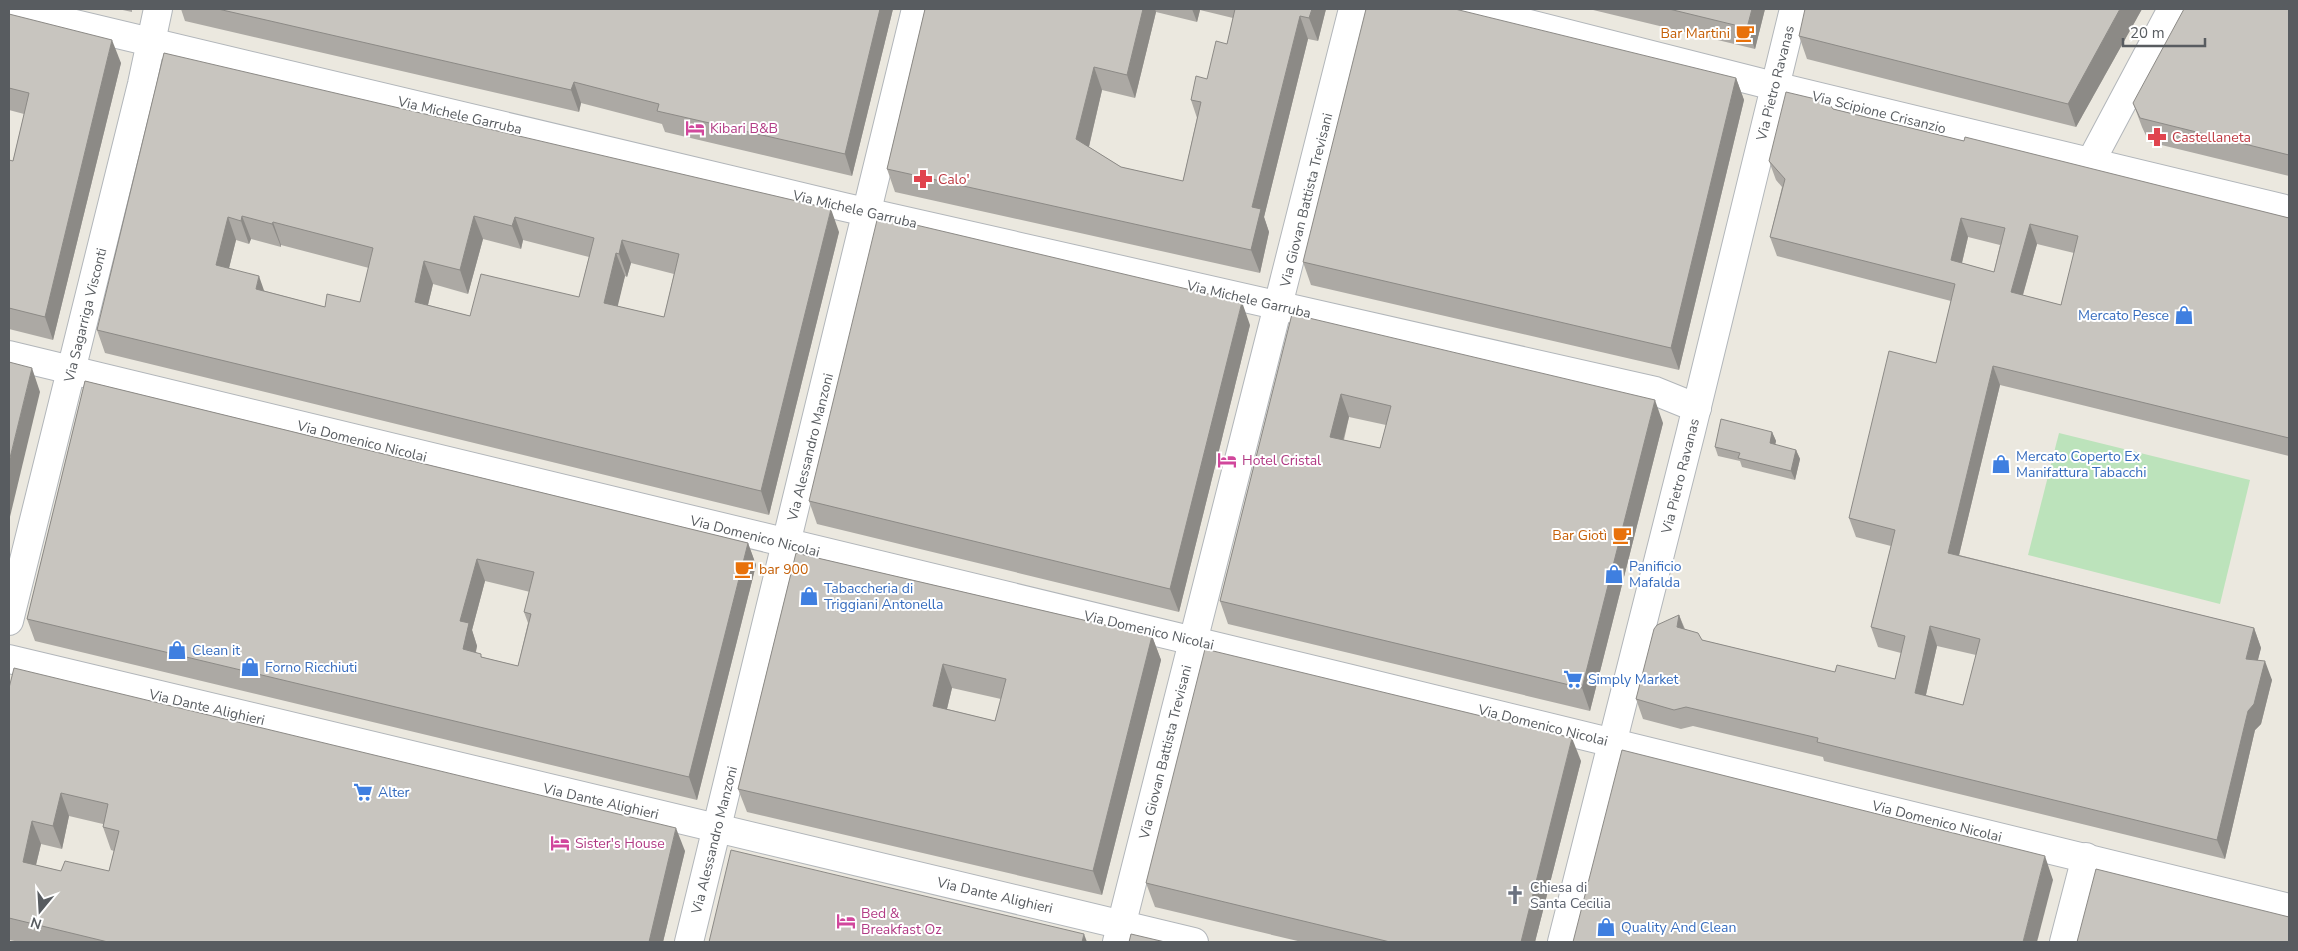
<svg xmlns="http://www.w3.org/2000/svg" width="2298" height="951" viewBox="0 0 2298 951" font-family="'Nunito Sans',sans-serif">
<style>
.green{fill:#bce3bb}
.lines{fill:none;stroke-linecap:round;stroke-linejoin:round}
.minor-casing{stroke:#b2b6ba;stroke-width:30}
.minor{stroke:#fff;stroke-width:28}
.wall{fill:#aca9a4;fill-rule:evenodd}
.shaded-wall{fill:#8c8a86}
.building{fill:#c8c5bf;stroke:#8c8a86;fill-rule:evenodd}
.labels{text-anchor:middle;stroke-width:4;stroke-linejoin:round;paint-order:stroke}
.food-label{font-size:14px;fill:#c56008;stroke:#fff;text-anchor:end}
.street-label{font-size:14px;fill:#585c60;stroke:#fff}
.hotel-label{font-size:14px;fill:#b23c85;stroke:#fff;text-anchor:start}
.health-label{font-size:14px;fill:#be3a42;stroke:#fff;text-anchor:start}
.shop-label{font-size:14px;fill:#366cbe;stroke:#fff;text-anchor:start}
.worship-label{font-size:14px;fill:#5b616d;stroke:#fff;text-anchor:start}
</style>
<rect width="100%" height="100%" fill="#ebe8df"/>
<path class="green" d="M2059,433L2250,480L2220,604L2028,555Z"/>
<g class="lines">
<g class="minor-casing">
<g id="minor">
<path d="M12,9L844,207L1655,391L1697,408"/>
<path d="M1470,9L1774,86L2289,210"/>
<path d="M2090,163L2172,9"/>
<path d="M9,355C769,541 1530,719 2289,908"/>
<path d="M9,621L142,84L158,9"/>
<path d="M9,659L1194,942"/>
<path d="M689,942L916,9"/>
<path d="M1117,942L1353,9"/>
<path d="M1562,942L1691,431L1794,9"/>
<path d="M2064,942L2086,857"/>
</g>
</g>
<use href="#minor" class="minor"/>
</g>
<g class="wall">
<path d="M118,9H132V12Z"/>
<path d="M181,9H893L852,176L665,132L662,124L581,103L579,112L185,21Z"/>
<path d="M925,9H1326L1318,41L1308,39L1264,217L1269,232L1260,273L895,192L887,169ZM1200,10L1233,18L1227,44L1207,79L1191,100L1197,118L1183,181L1121,167L1089,147L1102,90L1135,98L1156,12L1197,22Z"/>
<path d="M1589,9H1765L1755,49Z"/>
<path d="M2142,9L2076,127L1807,59L1799,36Z"/>
<path d="M2289,9V176L2149,142L2142,127L2133,103Z"/>
<path d="M9,14L121,63L53,340L9,329V160L13,161L24,114L9,110Z"/>
<path d="M164,53L839,232L769,515L105,353L97,330ZM251,239L281,247V245L369,268L360,302L325,307L265,291L229,268L236,240L249,244ZM483,239L521,249L523,240L589,257L579,297L470,316L428,305L433,284L468,294ZM631,263L674,274L664,317L617,306L625,276L627,277Z"/>
<path d="M1736,78L1744,100L1679,370L1311,285L1303,262Z"/>
<path d="M1833,109L1964,141L2289,218V456L2000,385L1959,555L2254,628L2261,648L2258,660L2272,680L2261,724L2255,730L2225,859L1824,761L1823,757L1693,726L1681,729L1643,719L1636,699L1679,615L1685,629L1702,640L1835,672L1895,679L1901,653L1878,647L1871,627L1891,546L1856,537L1849,518L1936,363L1951,301L1777,256L1770,237L1782,187L1776,180L1769,161ZM1968,237L2000,245L1994,272L1962,263ZM2037,244L2074,253L2061,305L2023,295ZM1937,646L1976,655L1963,705L1926,695Z"/>
<path d="M1292,314L1663,423L1590,711L1228,624L1220,601ZM1349,417L1386,425L1380,448L1344,440Z"/>
<path d="M1250,325L1179,612L817,524L809,501Z"/>
<path d="M85,381L748,543L756,565L697,800L35,641L27,619ZM485,581L530,592L524,612L528,623L518,666L482,657L476,652L477,646L472,630Z"/>
<path d="M1772,432L1776,441L1775,445L1796,450L1800,459L1795,480L1742,467L1740,461L1718,456L1715,447Z"/>
<path d="M796,553L1152,636L1161,660L1102,895L747,812L738,789ZM952,688L1001,699L995,721L947,709Z"/>
<path d="M9,688L685,851L663,942H20L9,940ZM69,816L103,824V827L111,850L114,851L109,871H61L36,865L41,844L62,849Z"/>
<path d="M1581,761L1535,942H1302L1155,907L1146,883Z"/>
</g>
<g class="shaded-wall">
<path d="M880,9H893L852,176L845,154Z"/>
<path d="M1143,9H1155L1156,12L1135,98L1127,75Z"/>
<path d="M1192,9H1199L1200,10L1197,22Z"/>
<path d="M1312,9H1326L1318,41L1309,18Z"/>
<path d="M1752,9H1765L1755,49L1747,28Z"/>
<path d="M2120,9H2142L2076,127L2068,104Z"/>
<path d="M1300,16L1308,39L1264,217L1269,232L1260,273L1251,250L1252,207Z"/>
<path d="M112,40L121,63L53,340L45,317Z"/>
<path d="M1094,67L1102,90L1085,163L1076,139Z"/>
<path d="M1736,78L1744,100L1679,370L1671,348Z"/>
<path d="M574,82L581,103L579,112L571,90Z"/>
<path d="M831,209L839,232L769,515L761,491Z"/>
<path d="M242,216L251,239L249,244L241,221Z"/>
<path d="M474,216L483,239L468,294L460,270Z"/>
<path d="M228,217L236,240L224,288L216,265Z"/>
<path d="M515,217L523,240L521,249L512,226Z"/>
<path d="M1961,218L1968,237L1958,279L1951,260Z"/>
<path d="M273,222L281,245V247L272,224Z"/>
<path d="M2030,224L2037,244L2018,312L2011,292Z"/>
<path d="M622,240L631,263L627,277L619,254Z"/>
<path d="M616,253L625,276L613,326L604,303Z"/>
<path d="M424,261L433,284L423,325L415,302Z"/>
<path d="M259,276L267,299L256,289Z"/>
<path d="M1242,302L1250,325L1179,612L1170,589Z"/>
<path d="M1993,366L2000,385L1955,572L1948,553Z"/>
<path d="M32,368L40,392L9,521V462Z"/>
<path d="M1341,394L1349,417L1338,460L1330,437Z"/>
<path d="M1655,400L1663,423L1590,711L1582,688Z"/>
<path d="M1772,432L1776,441L1773,453L1770,443Z"/>
<path d="M1796,450L1800,459L1795,480L1791,471Z"/>
<path d="M748,543L756,565L697,800L689,777Z"/>
<path d="M477,559L485,581L472,630L477,646L471,671L463,649L460,621Z"/>
<path d="M1679,615L1686,634L1677,627Z"/>
<path d="M1930,626L1937,646L1922,712L1915,693Z"/>
<path d="M2254,628L2261,648L2253,678L2246,659Z"/>
<path d="M1152,636L1161,660L1102,895L1093,871Z"/>
<path d="M2265,661L2272,680L2261,724L2255,730L2225,859L2217,840L2248,711Z"/>
<path d="M943,664L952,688L942,729L933,706Z"/>
<path d="M1572,738L1581,761L1535,942H1521Z"/>
<path d="M61,793L69,816L62,849L53,826Z"/>
<path d="M32,821L41,844L31,885L23,862Z"/>
<path d="M676,828L685,851L663,942H649Z"/>
<path d="M2045,856L2053,880L2037,942H2023Z"/>
<path d="M1084,934L1087,942H1082Z"/>
</g>
<g class="building">
<path d="M218,9H880L845,154L657,111L659,104L574,82L571,90Z"/>
<path d="M925,9H1143L1127,75L1094,67L1076,139L1121,167L1183,181L1201,102L1191,100L1196,76L1207,79L1216,41L1227,44L1235,9H1312L1309,18L1300,16L1252,207L1261,209L1251,250L887,169Z"/>
<path d="M1366,9H1455L1736,78L1671,348L1303,262Z"/>
<path d="M1669,9H1752L1747,28Z"/>
<path d="M1805,9H2120L2068,104L1799,36Z"/>
<path d="M2184,9H2289V155L2140,118L2133,103Z"/>
<path d="M9,14L112,40L45,317L9,308V160L13,161L29,93L9,88Z"/>
<path d="M164,53L831,209L761,491L97,330ZM242,216L272,224L273,222L373,248L360,302L327,294L325,307L256,289L259,276L216,265L228,217L241,221ZM474,216L512,226L515,217L594,238L579,297L481,274L470,316L415,302L424,261L460,270ZM622,240L679,254L664,317L604,303L616,253L619,254Z"/>
<path d="M1786,92L1828,102L1833,109L1964,141L1965,137L2289,218V438L1993,366L1948,553L2254,628L2246,659L2265,661L2254,704L2248,711L2217,840L1817,742L1818,738L1686,707L1674,710L1636,699L1654,629L1657,625L1679,615L1677,627L1698,633L1702,640L1835,672L1837,665L1895,679L1905,636L1871,627L1895,530L1849,518L1889,351L1936,363L1955,284L1770,237L1785,179L1769,161ZM1961,218L2005,228L1994,272L1951,260ZM2030,224L2078,236L2061,305L2011,292ZM1930,626L1980,639L1963,705L1915,693Z"/>
<path d="M878,216L1242,302L1170,589L809,501Z"/>
<path d="M1292,314L1655,400L1582,688L1220,601ZM1341,394L1391,406L1380,448L1330,437Z"/>
<path d="M9,362L32,368L9,462Z"/>
<path d="M85,381L748,543L689,777L27,619ZM477,559L534,572L524,612L531,614L518,666L481,657V654L463,649L469,623L460,621Z"/>
<path d="M1721,419L1772,432L1770,443L1796,450L1791,471L1738,458L1740,453L1715,447Z"/>
<path d="M796,553L1152,636L1093,871L738,789ZM943,664L1006,679L995,721L933,706Z"/>
<path d="M1205,649L1572,738L1521,942H1390L1146,883Z"/>
<path d="M14,668L676,828L649,942H108L9,918V688ZM61,793L108,804L103,827L119,831L109,871L65,861L61,871L23,862L32,821L53,826Z"/>
<path d="M1622,750L2045,856L2023,942H1573Z"/>
<path d="M731,850L1084,934L1082,942H709Z"/>
<path d="M2096,869L2289,917V942H2077Z"/>
<path d="M1131,934L1165,942H1129Z"/>
</g>
<defs>
<g id="cafe-bare" transform="scale(1.5)"><path d="M-5.5-4.5H6V0H3Q3 3.5 0 3.5H-2.5Q-5.5 3.5-5.5 0ZM3-3.2v2h1.7v-2ZM-6 4.5H4V6H-6Z" fill="#e8710a" stroke="#fff" stroke-width="2.5" paint-order="stroke"/></g>
<g id="hotel-bare" transform="scale(1.5)"><path d="M-6-4.5h1.5V1H6V5H4.5V3h-9V5H-6ZM-4 0a1.8 1.8 0 1 1 3.6 0ZM.5 0V-2.5h3Q6-2.5 6 0Z" fill="#d1479c" stroke="#fff" stroke-width="2.5" paint-order="stroke"/></g>
<g id="pharmacy-bare" transform="scale(1.5)"><path d="M-2-6h4v4h4v4h-4v4h-4v-4h-4v-4h4Z" fill="#e0444e" stroke="#fff" stroke-width="2.5" paint-order="stroke"/></g>
<g id="shop-bare" transform="scale(1.5)"><path d="M-5-2.5h2.3a2.7 3.5 0 0 1 5.4 0H5L5.5 6h-11ZM-1.5-2.5h3a1.5 2.3 0 0 0-3 0Z" fill="#3f7fe0" stroke="#fff" stroke-width="2.5" paint-order="stroke"/></g>
<g id="supermarket-bare" transform="scale(1.5)"><path d="M-6-5.5h2.5l.6 2H6L4.5 2H-2.5L-4.4-4H-6ZM-1.5 3.2a1.3 1.3 0 1 0 .1 0ZM3 3.2a1.3 1.3 0 1 0 .1 0Z" fill="#3f7fe0" stroke="#fff" stroke-width="2.5" paint-order="stroke"/></g>
<g id="church-bare" transform="scale(1.5)"><path d="M-1.2-6h2.4v3.5h3.3v2.4h-3.3V6h-2.4V-.1h-3.3v-2.4h3.3Z" fill="#6b7280" stroke="#fff" stroke-width="2.5" paint-order="stroke"/></g>
</defs>
<g fill-rule="evenodd">
<use href="#cafe-bare" x="1745" y="33"/>
<use href="#hotel-bare" x="695" y="128"/>
<use href="#pharmacy-bare" x="2157" y="137"/>
<use href="#pharmacy-bare" x="923" y="179"/>
<use href="#shop-bare" x="2184" y="315"/>
<use href="#hotel-bare" x="1227" y="460"/>
<use href="#shop-bare" x="2001" y="464"/>
<use href="#cafe-bare" x="1622" y="535"/>
<use href="#cafe-bare" x="744" y="569"/>
<use href="#shop-bare" x="1614" y="574"/>
<use href="#shop-bare" x="809" y="596"/>
<use href="#shop-bare" x="177" y="650"/>
<use href="#shop-bare" x="250" y="667"/>
<use href="#supermarket-bare" x="1573" y="679"/>
<use href="#supermarket-bare" x="363" y="792"/>
<use href="#hotel-bare" x="560" y="843"/>
<use href="#church-bare" x="1515" y="895"/>
<use href="#hotel-bare" x="846" y="921"/>
<use href="#shop-bare" x="1606" y="927"/>
</g>
<g class="labels">
<g class="food-label">
<text x="1730" y="38">Bar Martini</text>
<text x="1607" y="540">Bar Giotì</text>
<text x="759" y="574" text-anchor="start">bar 900</text>
</g>
<g class="street-label">
<text transform="translate(1775 83) rotate(-76)" y="5">Via Pietro Ravanas</text>
<text transform="translate(1879 112) rotate(14)" y="5">Via Scipione Crisanzio</text>
<text transform="translate(460 115) rotate(13)" y="5">Via Michele Garruba</text>
<text transform="translate(1306 200) rotate(-76)" y="5">Via Giovan Battista Trevisani</text>
<text transform="translate(855 209) rotate(13)" y="5">Via Michele Garruba</text>
<text transform="translate(1249 299) rotate(13)" y="5">Via Michele Garruba</text>
<text transform="translate(85 315) rotate(-76)" y="5">Via Sagarriga Visconti</text>
<text transform="translate(362 441) rotate(14)" y="5">Via Domenico Nicolai</text>
<text transform="translate(810 447) rotate(-76)" y="5">Via Alessandro Manzoni</text>
<text transform="translate(1680 476) rotate(-76)" y="5">Via Pietro Ravanas</text>
<text transform="translate(755 536) rotate(14)" y="5">Via Domenico Nicolai</text>
<text transform="translate(1149 630) rotate(13)" y="5">Via Domenico Nicolai</text>
<text transform="translate(207 707) rotate(13)" y="5">Via Dante Alighieri</text>
<text transform="translate(1543 725) rotate(14)" y="5">Via Domenico Nicolai</text>
<text transform="translate(1165 752) rotate(-76)" y="5">Via Giovan Battista Trevisani</text>
<text transform="translate(601 801) rotate(13)" y="5">Via Dante Alighieri</text>
<text transform="translate(1937 821) rotate(14)" y="5">Via Domenico Nicolai</text>
<text transform="translate(714 840) rotate(-76)" y="5">Via Alessandro Manzoni</text>
<text transform="translate(995 895) rotate(13)" y="5">Via Dante Alighieri</text>
</g>
<g class="hotel-label">
<text x="710" y="133">Kibari B&amp;B</text>
<text x="1242" y="465">Hotel Cristal</text>
<text x="575" y="848">Sister's House</text>
<text x="861" y="918">Bed &amp;<tspan x="861" dy="16">Breakfast Oz</tspan></text>
</g>
<g class="health-label">
<text x="2172" y="142">Castellaneta</text>
<text x="938" y="184">Calo'</text>
</g>
<g class="shop-label">
<text x="2169" y="320" text-anchor="end">Mercato Pesce</text>
<text x="2016" y="461">Mercato Coperto Ex<tspan x="2016" dy="16">Manifattura Tabacchi</tspan></text>
<text x="1629" y="571">Panificio<tspan x="1629" dy="16">Mafalda</tspan></text>
<text x="824" y="593">Tabaccheria di<tspan x="824" dy="16">Triggiani Antonella</tspan></text>
<text x="192" y="655">Clean it</text>
<text x="265" y="672">Forno Ricchiuti</text>
<text x="1588" y="684">Simply Market</text>
<text x="378" y="797">Alter</text>
<text x="1621" y="932">Quality And Clean</text>
</g>
<g class="worship-label">
<text x="1530" y="892">Chiesa di<tspan x="1530" dy="16">Santa Cecilia</tspan></text>
</g>
</g>
<rect width="2298" height="951" fill="none" stroke="#585c60" stroke-width="20"/>
<g transform="translate(40 911) rotate(198)" stroke="#ffffff" stroke-width="4" paint-order="stroke">
<path d="M0-4L9 19L0 12L-9 19Z" fill="#585c60"/>
<text y="-8" font-size="14" font-weight="bold" text-anchor="middle" fill="#585c60">N</text>
</g>
<path d="M2123 38v8h82v-8" fill="none" stroke="#585c60" stroke-width="2.5"/>
<text x="2130" y="38" font-size="15" fill="#585c60" stroke="#ffffff" stroke-width="4" paint-order="stroke">20 m</text>
</svg>
